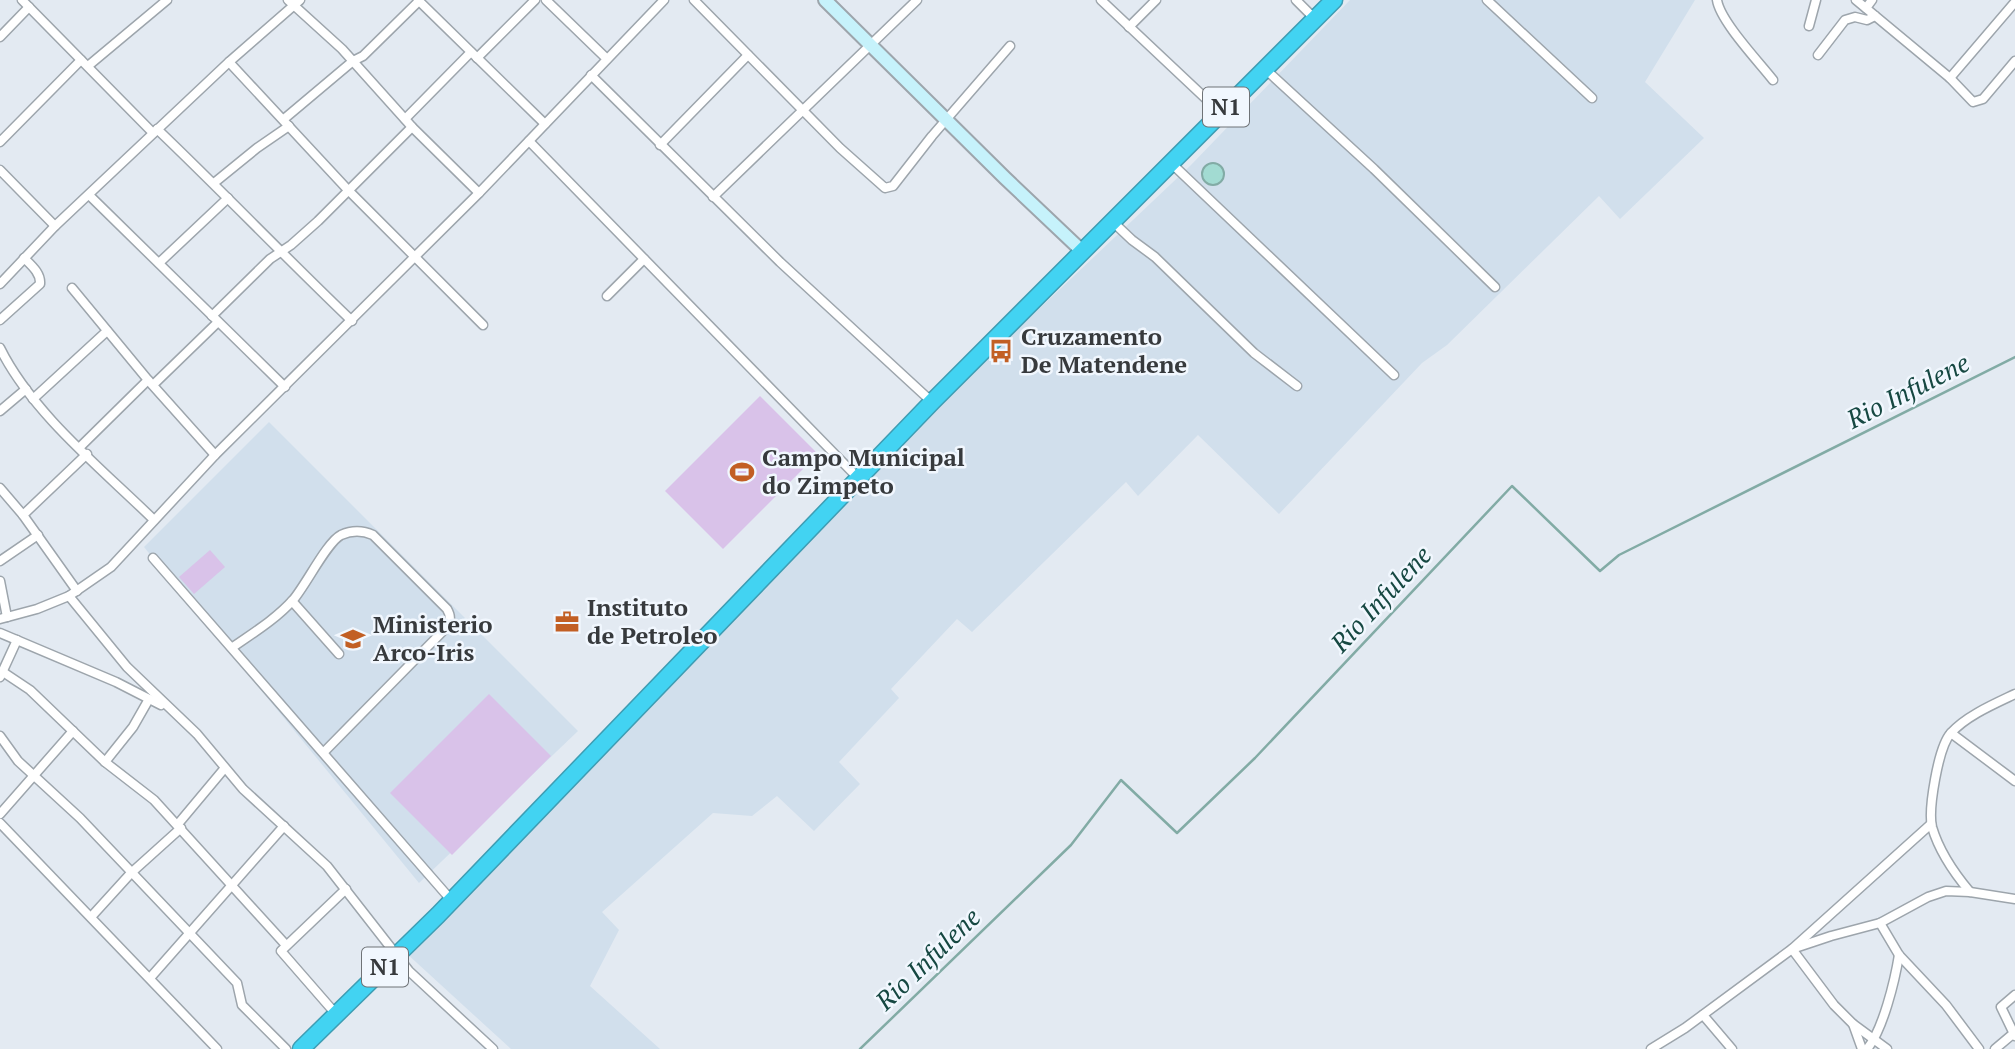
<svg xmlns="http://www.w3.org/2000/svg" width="2015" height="1049" viewBox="0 0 2015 1049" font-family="'PT Serif',serif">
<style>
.built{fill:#d1dfec}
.green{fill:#d9c2e9}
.water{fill:#a2dbd2;stroke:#82aba5;stroke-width:2}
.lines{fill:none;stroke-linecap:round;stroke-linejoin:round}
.stream{stroke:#82aba5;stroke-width:2.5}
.street-casing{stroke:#9da5ac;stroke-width:11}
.secondary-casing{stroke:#9da5ac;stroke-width:16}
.highway-casing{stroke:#3e9db3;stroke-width:19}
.street{stroke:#fff;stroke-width:8}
.secondary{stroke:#c6f2fb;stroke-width:12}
.highway{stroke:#42d3f2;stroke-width:16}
.labels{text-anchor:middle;stroke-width:5;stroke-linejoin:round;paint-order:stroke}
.shield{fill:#f1f7fe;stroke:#6f7377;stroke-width:2}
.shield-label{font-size:23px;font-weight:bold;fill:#373a3d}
.poi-label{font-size:24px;font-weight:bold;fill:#373a3d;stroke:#f1f7fe;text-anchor:start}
.water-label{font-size:26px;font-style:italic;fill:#164842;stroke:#f1f7fe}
</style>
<rect width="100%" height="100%" fill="#e3eaf2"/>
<g class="built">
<path d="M1350,0H1695L1645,82L1704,138L1620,219L1599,196L1447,345L1422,363L1279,514L1198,435L1138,496L1126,482L972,632L957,619L891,689L899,698L839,762L860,784L814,831L777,796L752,816L713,813L602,912L619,930L590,986L660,1049H511L405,952L905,436L1191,165Z"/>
<path d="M269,422L578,731L419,883L144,547Z"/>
</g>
<g class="green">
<path d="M760,396L818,454L723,549L665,491Z"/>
<path d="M210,550L225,567L194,594L179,577Z"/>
<path d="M489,694L551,756L452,855L390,793Z"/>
</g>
<circle class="water" cx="1213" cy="174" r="11"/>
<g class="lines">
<path class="stream" d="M860,1049L1071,845L1121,780L1177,833L1255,758L1512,486L1600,571L1619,555L2015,357"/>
<g class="street-casing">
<g id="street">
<path d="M22,0L153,133"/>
<path d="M288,0L342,49L412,127L479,193"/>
<path d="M418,0L545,124"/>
<path d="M546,0L607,59"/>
<path d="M694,0L840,148L885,188L893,186L932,136L1010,46"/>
<path d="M1101,0L1220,112"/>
<path d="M1296,0L1315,19"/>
<path d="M1487,0L1592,98"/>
<path d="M1717,0C1720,21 1759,62 1773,80"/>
<path d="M1856,0L1950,78L1973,102L1983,99L2015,61"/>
<path d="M1866,8L1872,0"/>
<path d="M1809,26L1816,0"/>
<path d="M1129,27L1156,0"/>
<path d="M0,37L29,7"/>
<path d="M1818,55L1845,20L1855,17L1867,20L1875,16"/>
<path d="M477,58L535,0"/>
<path d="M229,62L348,190L483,325"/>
<path d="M88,66L167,0"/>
<path d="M1264,68L1374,169L1495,287"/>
<path d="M591,75L780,262L932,402"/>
<path d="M1950,78L2015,2"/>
<path d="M284,119L353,61L363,56L419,1"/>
<path d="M405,119L471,52"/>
<path d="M157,129C223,192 286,258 352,321"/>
<path d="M529,141L859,479"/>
<path d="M0,142L81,60"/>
<path d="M660,145L748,55"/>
<path d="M1170,162L1394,375"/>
<path d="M0,170L55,226"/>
<path d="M214,183L257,148L289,126"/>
<path d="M89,195L285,387"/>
<path d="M713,197L917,0"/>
<path d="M1113,222L1132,240L1155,257L1254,353L1297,386"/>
<path d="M159,263L228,198"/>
<path d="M0,284L55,226L229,62L300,0"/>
<path d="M72,288L148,380L215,455"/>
<path d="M607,296L644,259"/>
<path d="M212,316L270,259L291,245L318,221L412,127"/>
<path d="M0,320L40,284C41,273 31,265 24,258"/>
<path d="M0,348C32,413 102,469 154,520"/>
<path d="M153,385L218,322"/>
<path d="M33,399L107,331"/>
<path d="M0,411L26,389"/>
<path d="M80,447L148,380"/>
<path d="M0,488L23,515L77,591"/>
<path d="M23,515L87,454"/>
<path d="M153,558L452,901"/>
<path d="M0,561L38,535"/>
<path d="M0,581L7,617"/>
<path d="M69,596L127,667L197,734L243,789L327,866L409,971L493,1049"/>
<path d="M292,601L339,654"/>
<path d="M0,619L37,609L69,596L111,567L215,455L479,193L664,0"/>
<path d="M0,633L116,682L161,705"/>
<path d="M233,647C253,633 276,619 293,600C306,585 327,542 341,535C352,530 362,530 373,535L447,609C452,618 450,621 445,629L324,752"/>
<path d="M3,672L30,690L105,762L154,800L285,944"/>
<path d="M0,677L17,640"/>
<path d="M1951,733L2015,781"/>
<path d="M0,736L18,761L80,818L237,983L242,1005L286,1049"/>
<path d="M105,762L133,727L149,699"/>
<path d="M0,814L73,731"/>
<path d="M0,823L217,1049"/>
<path d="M178,824L224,769"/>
<path d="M1970,892C1954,873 1939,851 1932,827C1928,810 1938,747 1951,733C1966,716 1994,704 2015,694"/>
<path d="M91,917L131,873L181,828"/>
<path d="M1880,923L1899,955L1946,1005L1979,1049"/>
<path d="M150,978L284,826"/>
<path d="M2015,995L2001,1007L2015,1036"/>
<path d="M335,1013L281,951L346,889"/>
<path d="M1703,1015L1732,1049"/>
<path d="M1853,1024L1887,1049"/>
<path d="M1651,1049L1685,1028L1792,949L1831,936L1880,923L1928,897L1946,891L1970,892L2015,899"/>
<path d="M1862,1049L1853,1024L1834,1005L1792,949L1931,824"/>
<path d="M1867,1049C1883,1030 1895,980 1899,955"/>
<path d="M1995,1049L2014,1033"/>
</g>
</g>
<g class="secondary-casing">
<path id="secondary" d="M825,0L1005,178L1082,251"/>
</g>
<g class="highway-casing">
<path id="highway" d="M301,1049L438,915L932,402L1334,0"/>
</g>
<use href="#street" class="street"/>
<use href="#secondary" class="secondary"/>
<use href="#highway" class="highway"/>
</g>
<defs>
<g id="bus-bare" transform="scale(1.89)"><path d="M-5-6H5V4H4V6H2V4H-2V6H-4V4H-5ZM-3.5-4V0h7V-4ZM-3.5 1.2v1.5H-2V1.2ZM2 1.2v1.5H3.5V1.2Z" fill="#c25f24" stroke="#f1f7fe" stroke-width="2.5" paint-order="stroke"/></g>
<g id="stadium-bare" transform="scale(1.89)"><path d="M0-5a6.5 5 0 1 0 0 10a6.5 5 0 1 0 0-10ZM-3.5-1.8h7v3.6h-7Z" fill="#c25f24" stroke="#f1f7fe" stroke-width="2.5" paint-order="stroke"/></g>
<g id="office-bare" transform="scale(1.89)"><path d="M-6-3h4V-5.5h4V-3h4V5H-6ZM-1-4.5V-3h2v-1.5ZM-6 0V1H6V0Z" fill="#c25f24" stroke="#f1f7fe" stroke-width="2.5" paint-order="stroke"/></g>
<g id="school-bare" transform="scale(1.89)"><path d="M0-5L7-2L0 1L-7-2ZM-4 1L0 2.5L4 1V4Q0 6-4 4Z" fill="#c25f24" stroke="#f1f7fe" stroke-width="2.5" paint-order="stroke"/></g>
</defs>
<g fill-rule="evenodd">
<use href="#bus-bare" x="1001" y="351"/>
<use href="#stadium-bare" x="742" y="472"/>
<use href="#office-bare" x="567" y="622"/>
<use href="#school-bare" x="353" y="639"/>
</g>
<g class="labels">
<g class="shield">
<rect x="1203" y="87.5" width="46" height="39" rx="5"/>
<rect x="362" y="947.5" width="46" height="39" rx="5"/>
</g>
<g class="shield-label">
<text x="1226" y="115">N1</text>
<text x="385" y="975">N1</text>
</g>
<g class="poi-label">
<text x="1021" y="345">Cruzamento<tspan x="1021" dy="28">De Matendene</tspan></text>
<text x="762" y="466">Campo Municipal<tspan x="762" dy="28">do Zimpeto</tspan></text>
<text x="587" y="616">Instituto<tspan x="587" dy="28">de Petroleo</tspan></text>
<text x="373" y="633">Ministerio<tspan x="373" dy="28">Arco-Iris</tspan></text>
</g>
<g class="water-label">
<text transform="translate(1908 391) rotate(-27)" y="9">Rio Infulene</text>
<text transform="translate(1381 599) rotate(-47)" y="9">Rio Infulene</text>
<text transform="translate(928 959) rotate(-44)" y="9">Rio Infulene</text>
</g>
</g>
</svg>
